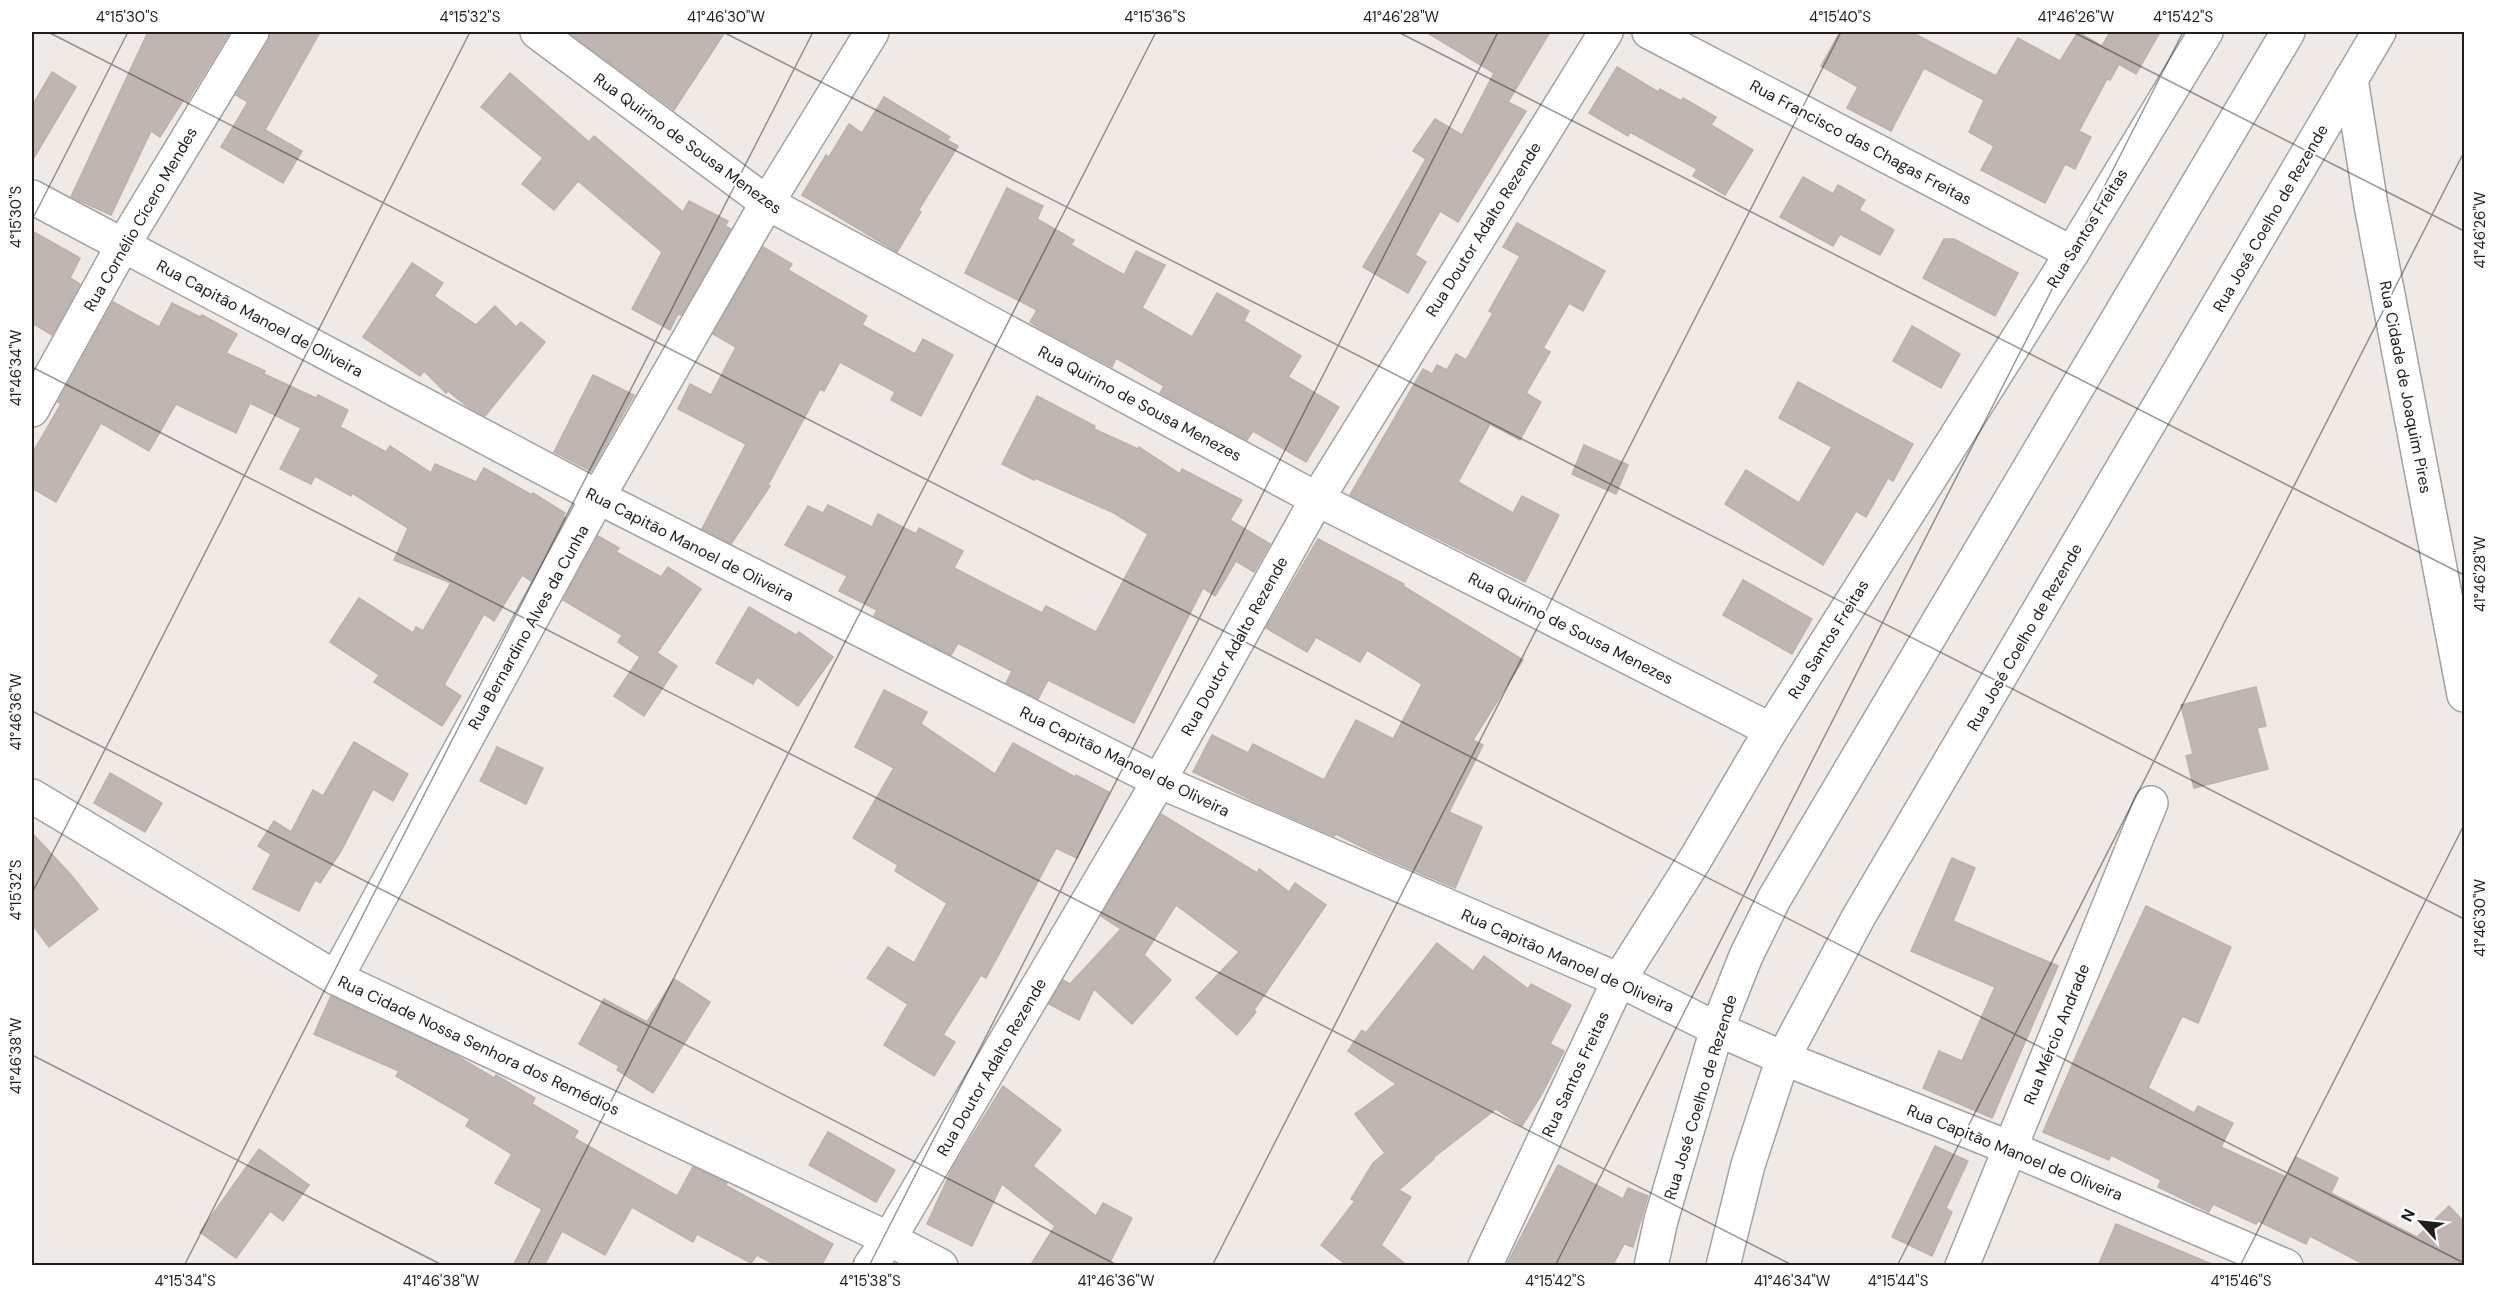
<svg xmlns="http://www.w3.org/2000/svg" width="2496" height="1297" viewBox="0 0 2496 1297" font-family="'DM Sans',sans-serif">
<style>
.building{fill:#bfb6b1;stroke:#bfb0a8;stroke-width:1.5}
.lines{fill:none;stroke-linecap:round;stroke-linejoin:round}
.minor-casing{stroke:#a2a2a2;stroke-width:36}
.minor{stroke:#fff;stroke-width:33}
.ticks{fill:none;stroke:#1e1e1e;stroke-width:1.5;stroke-opacity:0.45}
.labels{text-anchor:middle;stroke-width:4.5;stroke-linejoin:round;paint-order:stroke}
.street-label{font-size:16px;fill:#1e1e1e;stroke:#fff}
.neatline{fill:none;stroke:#1e1e1e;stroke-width:2}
.ticks-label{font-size:15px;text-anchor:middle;fill:#1e1e1e}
</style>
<rect width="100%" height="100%" fill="#efeae5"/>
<g class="building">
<path d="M148,32H230L187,102L184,99L160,137L151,131L111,215L71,197Z"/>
<path d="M271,32H320L265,130L302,151L283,183L221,147L248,102L236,95L268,42Z"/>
<path d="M568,32H725L674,110Z"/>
<path d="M1426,32H1550L1508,102L1526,111L1458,222L1440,211L1415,255L1426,262L1408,293L1363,267L1426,159L1413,151L1435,119L1462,135L1494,73Z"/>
<path d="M1840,32H1911L1996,76L2018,38L2060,61L2078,32L2102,46L2110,32H2160L2136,74L2119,64L2110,80L2107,79L2079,131L2091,137L2075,169L2065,164L2045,203L1981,170L1994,146L1969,132L1984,100L1924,68L1891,131L1847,108L1858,87L1821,66Z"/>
<path d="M1617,67L1658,92L1660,89L1681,101L1683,98L1716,117L1711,125L1753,150L1725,195L1693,176L1697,169L1630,132L1628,136L1589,113Z"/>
<path d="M52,72L76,87L32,161V106Z"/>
<path d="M510,73L589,142L594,136L683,212L689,201L728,221L725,226L731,229L681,315L678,314L670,330L632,309L662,252L578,181L554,210L522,184L543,158L481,107Z"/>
<path d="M884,97L950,137L947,140L958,146L918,211L921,212L897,252L802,195L826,155L829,157L849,124L862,133Z"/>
<path d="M1803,177L1833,194L1838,185L1865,200L1859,210L1894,230L1880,255L1840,234L1833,246L1780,217Z"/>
<path d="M1007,188L1043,206L1037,219L1074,240L1071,245L1124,275L1136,251L1165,265L1142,308L1192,337L1217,293L1249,311L1244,321L1301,356L1288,377L1339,407L1306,462L1253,431L1247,440L1160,393L1164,386L1116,358L1112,367L1041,329L1030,322L1037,310L965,273Z"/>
<path d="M1517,223L1605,271L1583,311L1569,303L1543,348L1550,352L1526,393L1541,402L1520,440L1490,424L1458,482L1513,513L1522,496L1559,515L1525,582L1350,495L1423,369L1432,374L1437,365L1447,370L1456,354L1466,360L1493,313L1489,311L1520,256L1503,247Z"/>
<path d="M32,231L80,258L70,278L80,284L52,335L32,323Z"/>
<path d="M1944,239H1954L2018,273L1995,316L1923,278Z"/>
<path d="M763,247L792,264L788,270L867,316L862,325L915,354L923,339L953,355L921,416L891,400L895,392L840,362L824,391L820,389L768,485L770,486L731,544L702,529L746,444L678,409L690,384L711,395L736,347L713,334Z"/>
<path d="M412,263L443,283L434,296L476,325L495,306L516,327L521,322L545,342L485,416L467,406L448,391L446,393L424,371L420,376L363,337Z"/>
<path d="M113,302L159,327L172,303L200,317L202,315L237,334L226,353L265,371L264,374L316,398L318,395L348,410L340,427L386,452L390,446L431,473L435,464L476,482L484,468L532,495L533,493L565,513L563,516L565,518L531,581L522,575L494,621L484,614L444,685L461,696L442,726L374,682L379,675L330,642L359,598L413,633L416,627L423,631L451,583L394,560L408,528L352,493L351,496L315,476L311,484L280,469L301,428L250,403L236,433L176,404L149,451L101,423L56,502L32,488V454L61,404L58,402Z"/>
<path d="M1912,326L1960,354L1941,388L1893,361Z"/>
<path d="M593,375L634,395L591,471L554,452Z"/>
<path d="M1798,382L1913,444L1893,481L1888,478L1866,517L1856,511L1823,565L1725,504L1746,470L1799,503L1832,447L1779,418Z"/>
<path d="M1037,396L1095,426L1094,429L1138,449L1139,447L1180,474L1182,469L1242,500L1230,520L1270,544L1254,572L1236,561L1215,596L1203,588L1134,723L1048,680L1038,699L1006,683L1012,671L958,643L951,655L874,616L877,610L839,591L847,576L785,545L808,506L823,513L828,505L872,527L878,514L916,534L919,528L963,551L954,568L1042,613L1046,606L1096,632L1148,534L1114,513L1035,478L1034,480L1002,464Z"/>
<path d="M1584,445L1628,465L1616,494L1572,474Z"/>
<path d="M598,536L619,548L616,552L661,577L668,567L701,589L657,653L677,666L644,716L614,696L640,657L618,642L622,635L563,600Z"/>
<path d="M1318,539L1404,584L1403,586L1523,660L1473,740L1483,745L1449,812L1482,827L1455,888L1374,853L1336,834L1334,836L1260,804L1193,772L1212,735L1248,753L1253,744L1324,780L1356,720L1393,739L1422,684L1367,650L1360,662L1316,637L1307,652L1266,628Z"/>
<path d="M1743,580L1812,619L1792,654L1723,615Z"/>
<path d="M749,607L796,635L799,632L833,657L798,706L757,677L753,684L716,663Z"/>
<path d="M2256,687L2266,726L2257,728L2268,769L2194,788L2186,756L2193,754L2181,705Z"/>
<path d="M884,690L927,712L921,724L995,774L1013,743L1075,777L1076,775L1109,792L1077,858L1056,848L986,978L981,975L943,1035L955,1042L934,1076L884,1045L908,1004L867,978L888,947L914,963L947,903L895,871L898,865L853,838L894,768L855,747Z"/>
<path d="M354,742L408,774L393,801L373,789L341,851L320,883L315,880L299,911L253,889L271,854L258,846L274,821L291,832L313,790L323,796Z"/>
<path d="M497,747L543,768L526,804L480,781Z"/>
<path d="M110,773L162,803L145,832L94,803Z"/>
<path d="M1161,814L1257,873L1259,869L1289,892L1295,883L1326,905L1254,1010L1256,1012L1237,1035L1196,998L1239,952L1176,905L1144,955L1171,980L1132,1024L1094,989L1079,1020L1049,1004L1063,980L1070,984L1121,929L1101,916Z"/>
<path d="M32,833L72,876L98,909L49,947L32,924Z"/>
<path d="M1952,858L1975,868L1953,921L2058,966L1992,1118L1923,1088L1939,1051L1962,1061L1995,987L1911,951Z"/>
<path d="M2146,906L2231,947L2198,1023L2182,1016L2148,1088L2194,1113L2198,1106L2233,1123L2221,1147L2286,1177L2296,1157L2338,1178L2331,1193L2417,1237L2449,1206L2464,1222V1266H2367L2310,1236L2306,1244L2258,1221L2256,1224L2213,1204L2209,1212L2158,1187L2161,1180L2111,1155L2109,1160L2043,1132L2079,1049Z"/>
<path d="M1437,943L1473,971L1484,956L1528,989L1531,984L1571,1005L1550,1044L1564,1051L1543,1092L1522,1126L1496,1109L1433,1158L1434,1159L1399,1190L1411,1197L1381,1245L1408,1266H1348L1321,1245L1355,1201L1351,1199L1373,1163L1385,1153L1355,1114L1396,1084L1348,1051L1362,1030L1366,1033Z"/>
<path d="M674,979L710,1002L653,1093L617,1070L619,1066L579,1044L604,999L647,1022Z"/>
<path d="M331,996L452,1053L494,1078L496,1075L535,1098L532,1104L578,1131L574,1138L677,1196L693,1167L727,1183L725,1185L833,1244L821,1266H777L757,1255L751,1263L697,1234L693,1242L632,1207L605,1255L562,1231L544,1266H513L542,1209L495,1183L512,1154L466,1126L470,1119L396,1076L399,1071L314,1034Z"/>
<path d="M1003,1086L1061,1130L1033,1166L1096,1216L1103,1203L1132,1218L1108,1266H1030L1055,1226L1002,1184L972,1246L927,1224L953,1167Z"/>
<path d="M828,1132L895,1170L876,1202L809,1165Z"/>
<path d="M1935,1146L1968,1161L1946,1208L1952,1212L1932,1256L1892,1237Z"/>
<path d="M259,1149L309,1185L283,1221L270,1211L236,1258L200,1232Z"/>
<path d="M1558,1165L1623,1199L1628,1188L1648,1196L1633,1247L1624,1244L1612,1266H1506Z"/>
<path d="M2116,1224L2214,1265V1266H2098Z"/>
</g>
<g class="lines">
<g class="minor-casing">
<g id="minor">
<path d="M537,32L767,203L1317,499L1771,730"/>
<path d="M1649,32L2072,253"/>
<path d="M2351,79L2371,205L2464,695"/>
<path d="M32,197L598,497L1159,781L1619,980L1717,1029L1783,1058L2010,1148L2286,1266"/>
<path d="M32,410L123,245L252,32"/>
<path d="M32,796L336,978L889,1239L941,1266"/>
<path d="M336,978L598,497L767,203L872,32"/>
<path d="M870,1266L889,1239L1159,781L1317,499L1606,32"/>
<path d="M1485,1266L1619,980L1696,858L1771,730L2072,253L2206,32"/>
<path d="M1651,1266L1661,1220L1717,1029L1746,956L1774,899L2288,32"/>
<path d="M1723,1266L1748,1165L1783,1058L1858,918L2379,32"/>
<path d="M1962,1266L2151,803"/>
</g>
</g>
<use href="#minor" class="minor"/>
</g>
<path class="ticks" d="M48,32L2464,1263M723,32L2464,919M1398,32L2464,575M2073,32L2464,231M32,220L128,32M32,367L1794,1266M32,711L1119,1266M32,893L470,32M32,1055L444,1266M184,1266L813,32M527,1266L1156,32M869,1266L1498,32M1212,1266L1841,32M1555,1266L2183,32M1897,1266L2464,152M2240,1266L2464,825"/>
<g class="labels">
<g class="street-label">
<text transform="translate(1861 142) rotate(28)" y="6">Rua Francisco das Chagas Freitas</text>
<text transform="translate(688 143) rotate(36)" y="6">Rua Quirino de Sousa Menezes</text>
<text transform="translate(2270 218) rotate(-60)" y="6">Rua José Coelho de Rezende</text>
<text transform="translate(140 219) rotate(-60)" y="6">Rua Cornélio Cícero Mendes</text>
<text transform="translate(2087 228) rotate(-58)" y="6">Rua Santos Freitas</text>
<text transform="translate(1483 229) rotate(-58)" y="6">Rua Doutor Adalto Rezende</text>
<text transform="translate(260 318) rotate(28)" y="6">Rua Capitão Manoel de Oliveira</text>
<text transform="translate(2406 387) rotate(79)" y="6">Rua Cidade de Joaquim Pires</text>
<text transform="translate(1140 403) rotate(28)" y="6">Rua Quirino de Sousa Menezes</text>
<text transform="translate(690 544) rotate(27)" y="6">Rua Capitão Manoel de Oliveira</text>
<text transform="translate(528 627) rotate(-61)" y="6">Rua Bernardino Alves da Cunha</text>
<text transform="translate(1571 628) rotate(27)" y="6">Rua Quirino de Sousa Menezes</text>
<text transform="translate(2024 637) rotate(-60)" y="6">Rua José Coelho de Rezende</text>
<text transform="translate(1828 639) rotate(-58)" y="6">Rua Santos Freitas</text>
<text transform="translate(1234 646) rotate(-61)" y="6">Rua Doutor Adalto Rezende</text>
<text transform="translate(1125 761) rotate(26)" y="6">Rua Capitão Manoel de Oliveira</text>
<text transform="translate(1568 960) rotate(24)" y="6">Rua Capitão Manoel de Oliveira</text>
<text transform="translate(2056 1034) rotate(-68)" y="6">Rua Mércio Andrade</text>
<text transform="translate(479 1045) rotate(25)" y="6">Rua Cidade Nossa Senhora dos Remédios</text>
<text transform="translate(991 1067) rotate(-60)" y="6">Rua Doutor Adalto Rezende</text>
<text transform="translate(1575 1074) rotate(-65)" y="6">Rua Santos Freitas</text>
<text transform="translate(1700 1097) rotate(-73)" y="6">Rua José Coelho de Rezende</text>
<text transform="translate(2015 1152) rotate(22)" y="6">Rua Capitão Manoel de Oliveira</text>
</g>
</g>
<rect width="2496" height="1297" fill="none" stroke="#ffffff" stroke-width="66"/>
<g transform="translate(2421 1222) rotate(297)" stroke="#ffffff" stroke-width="4.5" paint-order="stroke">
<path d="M0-4.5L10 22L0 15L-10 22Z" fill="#1e1e1e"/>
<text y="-9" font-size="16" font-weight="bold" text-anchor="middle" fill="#1e1e1e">N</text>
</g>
<rect x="33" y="33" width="2430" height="1231" class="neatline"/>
<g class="ticks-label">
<text x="127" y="22">4°15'30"S</text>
<text x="470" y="22">4°15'32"S</text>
<text x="726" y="22">41°46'30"W</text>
<text x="1155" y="22">4°15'36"S</text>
<text x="1401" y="22">41°46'28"W</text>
<text x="1840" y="22">4°15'40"S</text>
<text x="2076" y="22">41°46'26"W</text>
<text x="2183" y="22">4°15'42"S</text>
<text transform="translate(16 217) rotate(-90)" y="5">4°15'30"S</text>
<text transform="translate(2480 230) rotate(-90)" y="5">41°46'26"W</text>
<text transform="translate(16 368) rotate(-90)" y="5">41°46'34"W</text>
<text transform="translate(2480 574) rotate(-90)" y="5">41°46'28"W</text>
<text transform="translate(16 712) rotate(-90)" y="5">41°46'36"W</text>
<text transform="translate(16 890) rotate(-90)" y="5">4°15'32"S</text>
<text transform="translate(2480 918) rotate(-90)" y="5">41°46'30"W</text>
<text transform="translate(16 1056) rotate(-90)" y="5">41°46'38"W</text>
<text x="185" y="1286">4°15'34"S</text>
<text x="441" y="1286">41°46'38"W</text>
<text x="870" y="1286">4°15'38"S</text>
<text x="1116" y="1286">41°46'36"W</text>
<text x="1555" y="1286">4°15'42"S</text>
<text x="1792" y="1286">41°46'34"W</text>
<text x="1898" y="1286">4°15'44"S</text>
<text x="2241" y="1286">4°15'46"S</text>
</g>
</svg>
